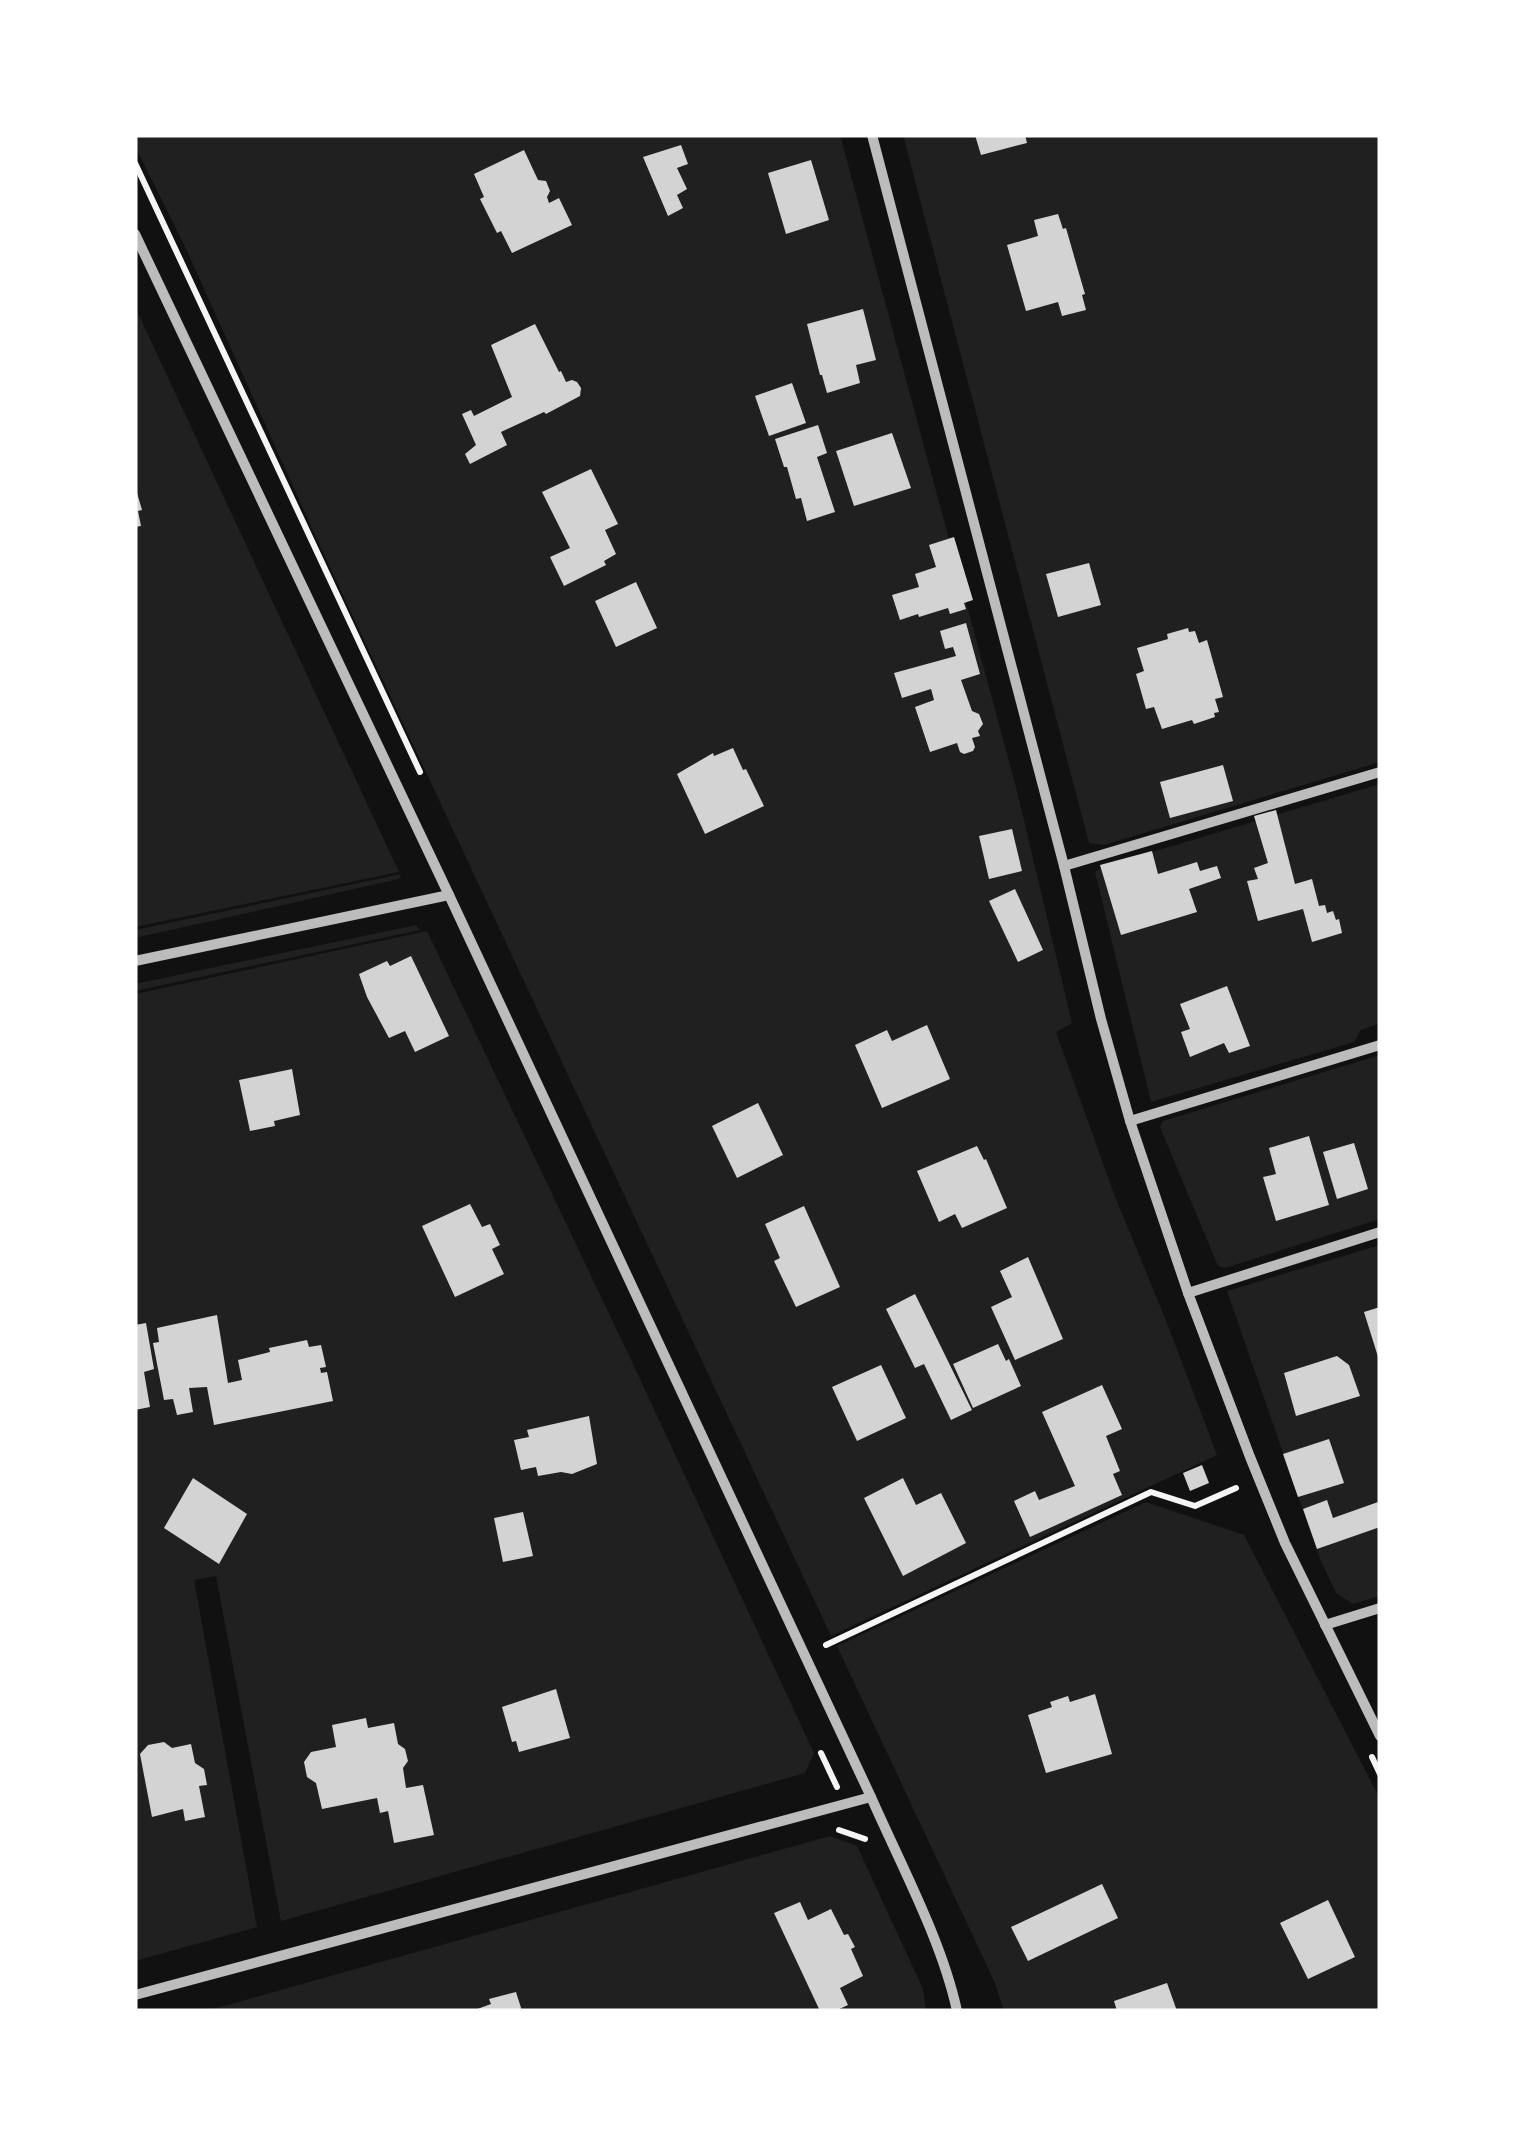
<svg xmlns="http://www.w3.org/2000/svg" width="1515" height="2146" viewBox="0 0 1515 2146" font-family="Spectral,serif">
<style>
.green{fill:#202020}
.building{fill:#d3d3d3}
.lines{fill:none;stroke-linecap:round;stroke-linejoin:round}
.path{stroke:#f5f5f5;stroke-width:6}
.minor{stroke:#bcbcbc;stroke-width:10}
</style>
<rect width="100%" height="100%" fill="#111"/>
<g class="green">
<path d="M135,135H840L1017,791L1072,1023L1056,1032L1114,1194L1167,1323L1217,1455L831,1636L319,544L188,253L135,146Z"/>
<path d="M903,135H1380V762L1104,845L1089,843Z"/>
<path d="M135,307L399,872L135,927Z"/>
<path d="M1380,784V1023L1361,1030L1354,1042L1151,1102L1095,872L1102,867Z"/>
<path d="M401,874L399,879L135,938V930Z"/>
<path d="M416,925L420,930L135,991V984Z"/>
<path d="M427,931L633,1364L814,1753L805,1773L281,1921L216,1576L194,1580L257,1927L135,1961V994Z"/>
<path d="M1380,1055V1219L1225,1268L1218,1266L1160,1127L1163,1121Z"/>
<path d="M1380,1245V1596L1353,1604L1336,1593L1320,1559L1227,1291Z"/>
<path d="M1146,1502L1244,1535L1380,1799V2011H1004L995,1983L837,1646Z"/>
<path d="M830,1836L857,1846L923,1989L926,2011H206Z"/>
</g>
<g class="building">
<path d="M975,135H1025L1027,143L981,155Z"/>
<path d="M681,145L688,164L677,168L687,189L677,195L683,208L668,216L643,157Z"/>
<path d="M524,150L538,180L546,181L550,191L547,197L549,203L559,198L572,225L512,253L501,231L497,233L480,199L484,197L474,174Z"/>
<path d="M811,160L829,220L786,234L768,173Z"/>
<path d="M1058,214L1063,229L1066,228L1076,263L1085,294L1082,295L1086,310L1062,316L1058,302L1026,311L1007,245L1038,236L1034,220Z"/>
<path d="M863,309L876,360L856,365L860,383L827,393L822,375H820L807,324Z"/>
<path d="M535,324L559,372L561,371L566,382L572,380L577,382L581,388L580,396L546,414L544,412L501,432L507,445L470,464L465,454L476,445L462,414L471,410L474,416L512,397L491,345Z"/>
<path d="M792,383L806,423L769,436L755,396Z"/>
<path d="M818,425L827,453L817,457L835,512L807,521L801,498L796,499L787,467H784L775,439Z"/>
<path d="M892,433L911,488L854,506L836,451Z"/>
<path d="M591,469L618,524L605,530L616,554L604,561L606,565L564,586L550,557L570,548L542,492Z"/>
<path d="M135,486L142,510L138,511L141,526L135,527Z"/>
<path d="M954,537L973,600L964,603L966,609L950,614L948,608L919,617L918,614L900,620L892,595L919,587L915,574L936,567L929,545Z"/>
<path d="M1089,563L1101,605L1058,617L1046,574Z"/>
<path d="M636,582L657,628L616,647L595,601Z"/>
<path d="M966,623L980,674L961,680L972,711L979,714L983,724L978,731L980,736L972,738L975,747L973,751L964,754L960,752L957,743L930,752L915,707L934,700L931,689L902,698L894,673L956,656L953,647L945,649L940,631Z"/>
<path d="M1188,628L1189,632L1195,631L1199,643L1207,640L1223,697L1215,699L1219,712L1214,713L1215,717L1194,724L1192,720L1162,729L1154,707L1146,709L1136,674L1144,671L1137,648L1168,639L1167,634Z"/>
<path d="M733,748L743,770L746,769L764,806L705,834L677,774L713,753L714,756Z"/>
<path d="M1223,765L1233,801L1170,818L1160,782Z"/>
<path d="M1276,810L1295,884L1312,879L1319,906L1325,905L1327,913L1333,911L1336,920L1339,919L1342,933L1312,942L1303,909L1258,921L1247,881L1258,879L1254,868L1268,863L1254,816Z"/>
<path d="M1012,829L1022,871L989,879L979,836Z"/>
<path d="M1152,851L1158,874L1197,862L1200,871L1217,866L1221,878L1189,889L1197,912L1121,935L1100,865Z"/>
<path d="M1015,889L1043,950L1018,962L989,901Z"/>
<path d="M411,956L449,1036L415,1052L405,1031L389,1038L367,997L359,974L387,961L390,966Z"/>
<path d="M1227,986L1250,1046L1229,1053L1224,1043L1190,1057L1181,1032L1190,1029L1180,1004Z"/>
<path d="M927,1025L950,1079L882,1108L855,1045L887,1030L892,1041Z"/>
<path d="M292,1069L300,1115L274,1121L275,1126L250,1131L239,1080Z"/>
<path d="M758,1103L783,1155L737,1178L712,1126Z"/>
<path d="M1309,1136L1329,1205L1276,1221L1263,1177L1276,1174L1269,1148Z"/>
<path d="M1354,1143L1368,1189L1337,1199L1323,1152Z"/>
<path d="M977,1146L984,1160L986,1159L1007,1208L962,1228L955,1214L939,1222L917,1171Z"/>
<path d="M470,1204L482,1227L490,1224L500,1245L492,1249L504,1274L455,1297L422,1226Z"/>
<path d="M804,1206L840,1287L796,1307L774,1261L780,1258L765,1224Z"/>
<path d="M1028,1257L1063,1339L1015,1360L991,1307L1012,1297L1000,1271Z"/>
<path d="M915,1294L972,1410L951,1420L924,1364L915,1368L886,1309Z"/>
<path d="M1380,1307V1360H1379L1364,1312Z"/>
<path d="M217,1315L228,1383L242,1380L238,1360L270,1352L269,1348L307,1340L309,1347L321,1345L326,1367L320,1368L321,1373L327,1372L333,1401L214,1425L207,1387L189,1388L193,1412L177,1415L173,1399L164,1400L153,1343L159,1342L157,1328Z"/>
<path d="M146,1323L154,1369L144,1372L150,1407L135,1410V1325Z"/>
<path d="M998,1344L1006,1361L1009,1359L1021,1386L973,1408L953,1364Z"/>
<path d="M1337,1356L1349,1365L1360,1396L1296,1416L1284,1373Z"/>
<path d="M881,1365L906,1418L857,1441L832,1387Z"/>
<path d="M1102,1385L1122,1429L1106,1436L1120,1471L1113,1474L1122,1495L1030,1537L1014,1501L1035,1491L1039,1500L1075,1486L1042,1412Z"/>
<path d="M589,1416L597,1464L572,1474L561,1472L538,1476L536,1467L521,1470L514,1440L529,1437L527,1430Z"/>
<path d="M1329,1439L1344,1483L1298,1497L1283,1454Z"/>
<path d="M1202,1465L1209,1483L1190,1491L1183,1473Z"/>
<path d="M193,1478L247,1514L219,1564L164,1528Z"/>
<path d="M903,1478L916,1505L941,1493L966,1543L903,1576L864,1498Z"/>
<path d="M1327,1500L1333,1518L1378,1502L1380,1527L1317,1549L1303,1509Z"/>
<path d="M523,1512L533,1556L503,1562L494,1518Z"/>
<path d="M556,1689L570,1738L519,1752L516,1741L512,1742L502,1707Z"/>
<path d="M1095,1694L1112,1754L1046,1773L1028,1715L1052,1707L1050,1702L1068,1696L1070,1702Z"/>
<path d="M366,1718L368,1728L394,1723L398,1744L405,1749L408,1761L403,1768L406,1788L423,1785L434,1835L394,1843L388,1811L380,1813L377,1798L322,1809L316,1783L307,1777L304,1762L311,1752L336,1747L332,1725Z"/>
<path d="M164,1742L172,1748L191,1744L195,1763L204,1769L207,1785L199,1786L205,1817L185,1821L183,1809L152,1817L140,1754L148,1745Z"/>
<path d="M1102,1884L1118,1918L1028,1961L1011,1927Z"/>
<path d="M1328,1900L1355,1957L1308,1979L1280,1923Z"/>
<path d="M800,1902L808,1920L831,1909L844,1935L848,1934L855,1947L851,1949L863,1976L840,1988L848,2005L835,2011H820L774,1913Z"/>
<path d="M1167,1983L1177,2011H1117L1114,2001Z"/>
<path d="M516,1992L522,2011H472L491,2004L489,1999Z"/>
</g>
<g class="lines">
<g class="path">
<path d="M135,163L420,772"/>
<path d="M826,1645L1151,1492L1195,1506L1236,1488"/>
<path d="M821,1753L837,1787"/>
<path d="M1372,1757L1380,1774"/>
<path d="M839,1830L865,1839"/>
</g>
<g class="minor">
<path d="M872,135L1064,866L1101,1019L1130,1121L1188,1293L1250,1457L1285,1543L1380,1736"/>
<path d="M135,234L449,895L871,1797C900,1863 942,1941 957,2011"/>
<path d="M1064,866L1380,772"/>
<path d="M135,961L449,895"/>
<path d="M1130,1121L1380,1045"/>
<path d="M1188,1293L1380,1232"/>
<path d="M1325,1625L1380,1608"/>
<path d="M135,1995L871,1797"/>
</g>
</g>
<rect width="1515" height="2146" fill="none" stroke="#ffffff" stroke-width="275"/>
</svg>
